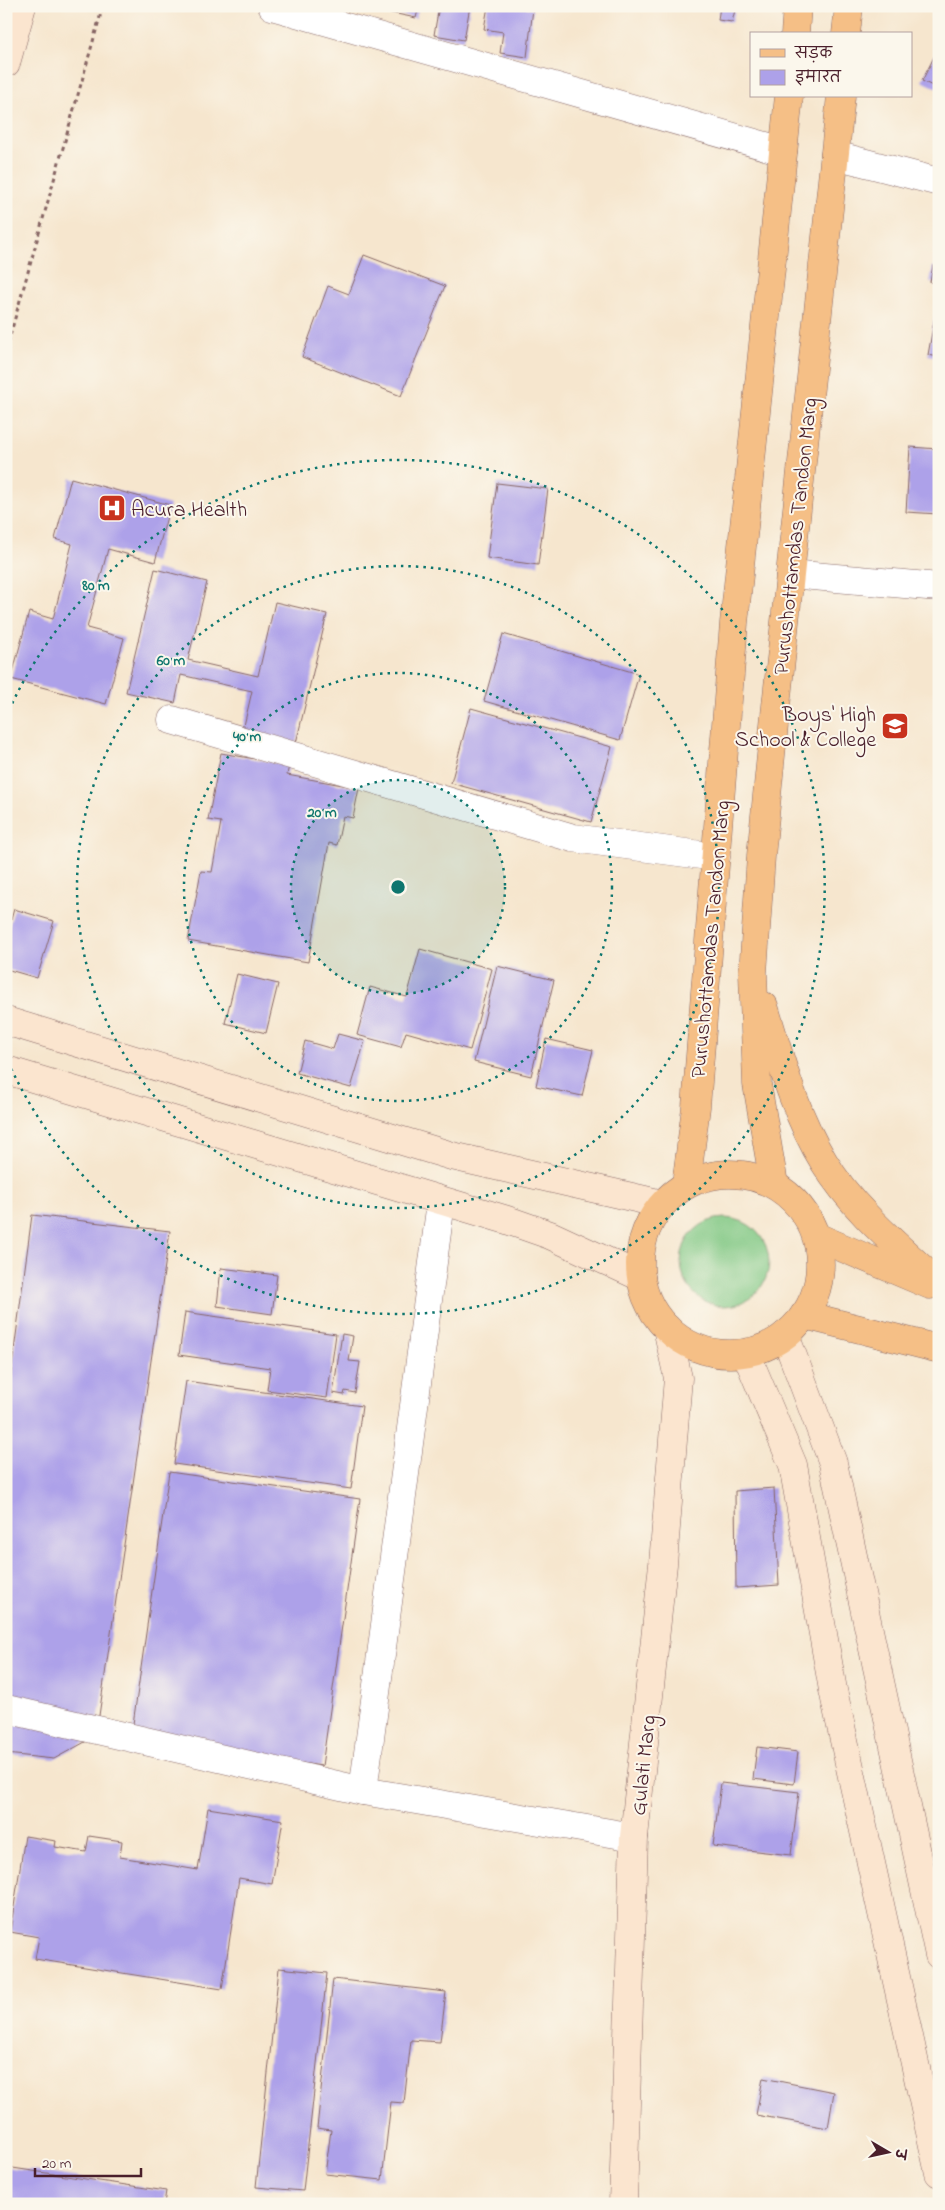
<svg xmlns="http://www.w3.org/2000/svg" width="945" height="2210" viewBox="0 0 945 2210" font-family="'Indie Flower','Playpen Sans Deva',sans-serif">
<style>
.green{fill:#80c783;stroke:#657357}
.building{fill:#ada1e9}
.lines{fill:none;stroke-linecap:round;stroke-linejoin:round}
.street-casing{stroke:#866564;stroke-width:29}
.secondary-casing{stroke:#866564;stroke-width:29}
.primary-casing{stroke:#866564;stroke-width:29}
.path{stroke:#866564;stroke-width:3;stroke-dasharray:4 4;stroke-linecap:butt}
.street{stroke:#fff;stroke-width:28}
.secondary{stroke:#fbe5cf;stroke-width:28}
.primary{stroke:#f5bf86;stroke-width:28}
.ring{fill:none;stroke:#0f766e;stroke-width:2.5;stroke-dasharray:2.5 5}
.labels{text-anchor:middle;stroke-width:4;stroke-linejoin:round;paint-order:stroke}
.poi-label{font-size:22px;fill:#4a1f2b;stroke:#fbf7ec;text-anchor:start}
.street-label{font-size:22px;fill:#4a1f2b;stroke:#fbf7ec}
.centre{fill:#0f766e;stroke:#fbf7ec;stroke-width:2.5}
.ring-label{font-size:15px;text-anchor:middle;font-weight:bold;fill:#0f766e;stroke:#fbf7ec;stroke-width:4;stroke-linejoin:round;paint-order:stroke}
</style>
<rect width="100%" height="100%" fill="#fbf7ec"/>
<filter id="ink" filterUnits="userSpaceOnUse"><feTurbulence type="fractalNoise" baseFrequency=".02" numOctaves="2"/><feDisplacementMap in="SourceGraphic" scale="10" xChannelSelector="R" yChannelSelector="G"/><feConvolveMatrix kernelMatrix="1 2 1 2 8 2 1 2 1" color-interpolation-filters="sRGB"/></filter>
<filter id="wash" filterUnits="userSpaceOnUse"><feTurbulence type="fractalNoise" baseFrequency=".0096" numOctaves="4" result="noise"/><feDisplacementMap in="SourceGraphic" scale="20" xChannelSelector="R" yChannelSelector="G"/><feGaussianBlur stdDeviation="1.12" result="paint"/><feColorMatrix in="noise" values="0 0 0 0 0 0 0 0 0 0 0 0 0 0 0 0 0 1.4 0 .05"/><feComposite in="paint" operator="in"/></filter>
<g filter="url(#wash)">
<rect width="100%" height="100%" fill="#f6e6ce"/>
<circle class="green" cx="725" cy="1262" r="44"/>
<g id="blocks">
<g class="building">
<path d="M358,6H419L416,18Z"/>
<path d="M439,6H470L464,40L434,35Z"/>
<path d="M488,6H516L533,9L527,57L500,53L503,32L484,29Z"/>
<path d="M720,6H736L732,22L718,20Z"/>
<path d="M939,47V89L922,81Z"/>
<path d="M364,255L445,286L401,396L302,357L328,286L349,294Z"/>
<path d="M933,266L939,267V284L930,282Z"/>
<path d="M938,299H939V357L928,355Z"/>
<path d="M910,447L939,449L938,514L906,512Z"/>
<path d="M71,478L170,505L155,562L108,549L87,628L124,638L106,704L11,679L29,612L53,619L72,544L55,539Z"/>
<path d="M497,483L548,489L538,565L487,558Z"/>
<path d="M155,569L207,582L188,660L258,676L275,602L327,614L296,743L243,730L252,691L181,675L175,703L126,692Z"/>
<path d="M503,634L639,674L620,740L484,701Z"/>
<path d="M471,708L612,747L591,822L451,783Z"/>
<path d="M221,753L289,765L287,775L359,788L353,818L343,816L337,845L329,843L308,962L188,941L201,871L212,872L221,822L208,820Z"/>
<path d="M14,909L54,921L37,978L6,969V937Z"/>
<path d="M420,949L492,969L470,1050L406,1032L401,1047L357,1035L370,987L407,997Z"/>
<path d="M497,966L554,980L531,1076L474,1062Z"/>
<path d="M237,974L278,984L266,1033L225,1023Z"/>
<path d="M338,1034L365,1041L351,1088L297,1073L305,1041L333,1049Z"/>
<path d="M546,1039L593,1050L582,1096L536,1086Z"/>
<path d="M32,1215L170,1231L96,1736L54,1759L6,1754V1411Z"/>
<path d="M221,1268L277,1275L272,1314L217,1306Z"/>
<path d="M185,1312L336,1334L327,1398L267,1390L270,1368L179,1355Z"/>
<path d="M342,1334L353,1336L349,1361L360,1362L355,1393L345,1391L344,1395L333,1393Z"/>
<path d="M186,1381L362,1406L351,1489L174,1464Z"/>
<path d="M169,1472L360,1499L322,1766L131,1738Z"/>
<path d="M774,1488L779,1585L736,1588L735,1491Z"/>
<path d="M757,1747L798,1752L794,1784L753,1779Z"/>
<path d="M721,1783L799,1792L791,1855L713,1846Z"/>
<path d="M208,1808L283,1820L272,1884L239,1878L222,1989L35,1959L39,1937L10,1932L25,1836L56,1841L55,1847L86,1852L89,1836L122,1841L120,1857L198,1870Z"/>
<path d="M279,1968L327,1973L303,2191L256,2187Z"/>
<path d="M333,1979L446,1992L440,2042L411,2040L404,2103L391,2102L382,2180L325,2174L331,2130L317,2128Z"/>
<path d="M763,2078L834,2092L828,2128L756,2115Z"/>
<path d="M6,2167L166,2191L164,2204H6Z"/>
</g>
</g>
</g>
<g filter="url(#ink)">
<use href="#blocks" fill-opacity="0" stroke="#866564" stroke-width="1"/>
<g class="lines">
<g class="street-casing">
<g id="street">
<path d="M272,6L783,151"/>
<path d="M835,155L939,182"/>
<path d="M790,574L939,587"/>
<path d="M172,720L573,838L716,857"/>
<path d="M6,1709L363,1791L634,1837"/>
<path d="M363,1791L441,1202"/>
</g>
</g>
<g class="secondary-casing">
<g id="secondary">
<path d="M6,63L22,6"/>
<path d="M6,1021L452,1156L662,1204"/>
<path d="M6,1070L507,1220L550,1235L641,1277"/>
<path d="M785,1335L833,1463L939,1955"/>
<path d="M746,1353L793,1465L833,1690L939,2173"/>
<path d="M623,2204L634,1837L663,1564L678,1378L667,1328"/>
</g>
</g>
<g class="primary-casing">
<g id="primary">
<path d="M795,34L797,6"/>
<path d="M846,34L849,6"/>
<path d="M764,1006C780,1058 795,1115 824,1162C853,1210 898,1246 939,1284"/>
<circle cx="730" cy="1264" r="90"/>
<path d="M774,1184L757,1084L753,973L761,856L774,725L841,96"/>
<path d="M686,1185L696,1107L734,623L789,96"/>
<path d="M817,1237L930,1285"/>
<path d="M804,1315L939,1349"/>
</g>
</g>
<path class="path" d="M6,350L103,6"/>
<use href="#street" class="street"/>
<use href="#secondary" class="secondary"/>
<use href="#primary" class="primary"/>
</g>
</g>
<circle cx="398" cy="887" r="107" fill="#0f766e" fill-opacity=".12"/>
<g class="ring">
<circle cx="398" cy="887" r="107"/>
<circle cx="398" cy="887" r="214"/>
<circle cx="398" cy="887" r="321"/>
<path d="M6 717A427 427 0 1 1 6 1057"/>
</g>
<defs>
<g id="hospital-square" transform="scale(1.4375)"><rect x="-9" y="-9" width="18" height="18" rx="4" fill="#c8321e" stroke="#fbf7ec"/><path d="M-5-5h3v3.5h4V-5h3V5h-3V1.5h-4V5h-3Z" fill="#fff"/></g>
<g id="school-square" transform="scale(1.4375)"><rect x="-9" y="-9" width="18" height="18" rx="4" fill="#c8321e" stroke="#fbf7ec"/><path d="M0-5L7-2L0 1L-7-2ZM-4 1L0 2.5L4 1V4Q0 6-4 4Z" fill="#fff"/></g>
</defs>
<g fill-rule="evenodd">
<use href="#hospital-square" x="112" y="508"/>
<use href="#school-square" x="895" y="726"/>
</g>
<g class="labels">
<g class="poi-label">
<text x="131" y="516">Acura Health</text>
<text x="876" y="721" text-anchor="end">Boys' High<tspan x="876" dy="25">School &amp; College</tspan></text>
</g>
<g class="street-label">
<text transform="translate(794 536) rotate(-84)" y="8">Purushottamdas Tandon Marg</text>
<text transform="translate(709 939) rotate(-85)" y="8">Purushottamdas Tandon Marg</text>
<text transform="translate(642 1765) rotate(-84)" y="8">Gulati Marg</text>
</g>
</g>
<circle cx="398" cy="887" r="8" class="centre"/>
<g class="ring-label">
<text x="96" y="590">80 m</text>
<text x="171" y="665">60 m</text>
<text x="247" y="741">40 m</text>
<text x="322" y="817">20 m</text>
</g>
<rect width="945" height="2210" fill="none" stroke="#fbf7ec" stroke-width="25"/>
<rect x="750" y="32" width="162" height="65" fill="#fbf7ec" stroke="#b4a19f"/>
<rect x="760" y="49" width="25" height="8" fill="#f5bf86" stroke="#b4a19f"/>
<text x="795" y="58" font-size="15" fill="#4a1f2b">सड़क</text>
<rect x="760" y="70" width="25" height="15" fill="#ada1e9" stroke="#b4a19f"/>
<text x="795" y="82" font-size="15" fill="#4a1f2b">इमारत</text>
<g transform="translate(888 2152) rotate(99)" stroke="#fbf7ec" stroke-width="4" paint-order="stroke">
<path d="M0-4L9 19L0 12L-9 19Z" fill="#4a1f2b"/>
<text y="-8" font-size="14" font-weight="bold" text-anchor="middle" fill="#4a1f2b">उ</text>
</g>
<path d="M35 2168v8h106v-8" fill="none" stroke="#4a1f2b" stroke-width="2.5"/>
<text x="42" y="2168" font-size="15" fill="#4a1f2b" stroke="#fbf7ec" stroke-width="4" paint-order="stroke">20 m</text>
</svg>
